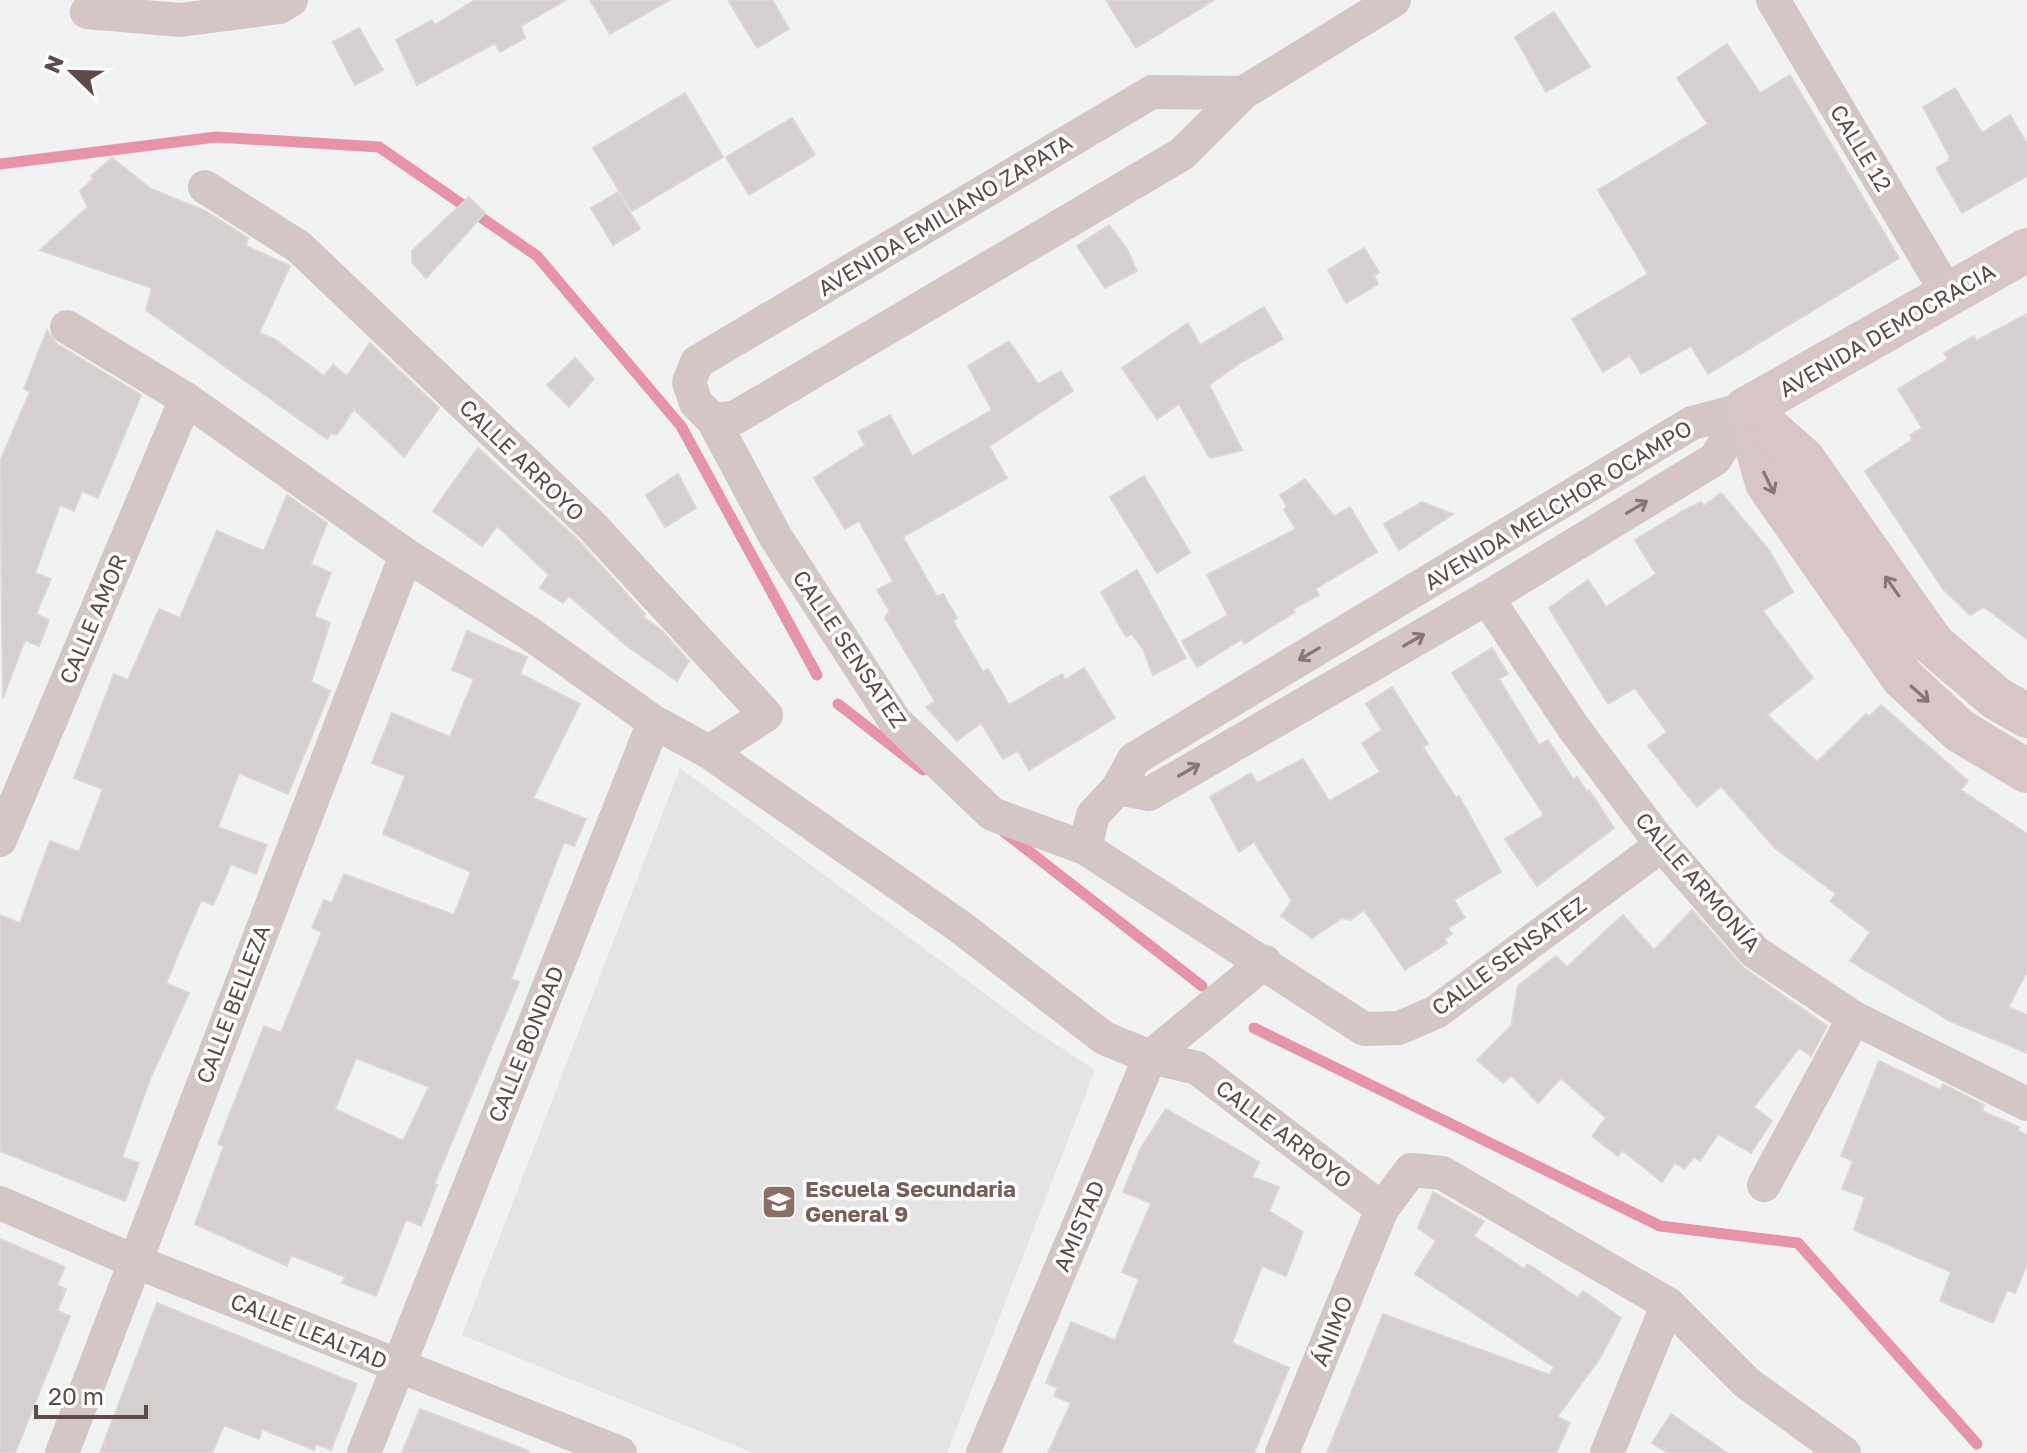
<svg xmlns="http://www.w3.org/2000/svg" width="2027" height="1453" viewBox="0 0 2027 1453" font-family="'Golos Text',sans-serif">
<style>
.education{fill:#e3e4e3}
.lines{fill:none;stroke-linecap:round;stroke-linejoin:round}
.stream{stroke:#e794aa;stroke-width:11}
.building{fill:#d5cfcf;stroke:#dcd7d6;stroke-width:2;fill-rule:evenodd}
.street{stroke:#d5c6c6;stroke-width:34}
.secondary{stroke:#d8c6c6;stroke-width:44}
.oneway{stroke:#897575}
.oneway2{stroke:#887575}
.labels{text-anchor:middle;stroke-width:7;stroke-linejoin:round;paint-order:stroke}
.street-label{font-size:22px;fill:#5e4a4a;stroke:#fff}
.education-label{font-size:22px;font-weight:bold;fill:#785e54;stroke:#fff;text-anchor:start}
</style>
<rect width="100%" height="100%" fill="#f1f3f3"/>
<path class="education" d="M680,768L1034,1030L1095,1070L947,1453H753L462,1335Z"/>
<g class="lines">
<g class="stream">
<path d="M0,164L216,137L379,147L537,256L681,426L817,675"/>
<path d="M838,704L923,770"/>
<path d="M1004,832L1202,986"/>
<path d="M1254,1028L1660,1226L1798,1243L1977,1444"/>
</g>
</g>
<g class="building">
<path d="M475,0H566L521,26L525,38L500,52L495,43L417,85L396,40L432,20L435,25Z"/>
<path d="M590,0H670L610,34Z"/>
<path d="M728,0H772L789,29L757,48Z"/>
<path d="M1106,0H1214L1136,48Z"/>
<path d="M1554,12L1590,67L1546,92L1515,37Z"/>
<path d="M359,28L383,70L355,85L333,42Z"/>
<path d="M1727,44L1760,93L1790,75L1899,258L1708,374L1691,346L1641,374L1630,355L1603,372L1572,319L1648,274L1598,190L1708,124L1677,78Z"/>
<path d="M1955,88L1982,133L2010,115L2027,144V176L1962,213L1936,168L1949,161V155L1923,107Z"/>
<path d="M685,93L723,157L632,211L593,148Z"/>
<path d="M792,118L815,155L749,195L726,157Z"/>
<path d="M112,158L151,189L205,211L248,238L246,246L290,266L259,333L274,339L324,376L333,365L347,376L370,343L439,408L404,457L354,409L337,435L331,433L327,439L146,310L152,288L40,250L88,207L80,191L93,179L91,176Z"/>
<path d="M618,192L640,229L613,245L591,208Z"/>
<path d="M469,197L485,213L426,278L412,262V251Z"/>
<path d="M1109,225L1127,249L1137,271L1105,288L1077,246Z"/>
<path d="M1364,248L1379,272L1374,276L1378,284L1346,303L1328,270Z"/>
<path d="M1264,307L1283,339L1240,363L1209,385L1242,450L1210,458L1179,404L1157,419L1122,368L1188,323L1200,345Z"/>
<path d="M2027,314V639L1984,607L1970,615L1943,589L1865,471L1912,440L1910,435L1922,428L1898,389L1948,359L1944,353L1974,336L1976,341Z"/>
<path d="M47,330L57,344L141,395L98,498L82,491L74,511L60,505L35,573L51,579L36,614L49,620L39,646L25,640L3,698L0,461L30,392L24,389Z"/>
<path d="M1009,341L1038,384L1061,371L1073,391L989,446L1007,478L903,537L937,597L943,594L957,618L953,621L983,672L988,669L1009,705L1062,674L1065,680L1084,668L1115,718L1029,770L1018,751L1003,759L981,723L957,741L926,707L935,701L885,618L889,610L877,590L893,581L859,521L845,529L814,478L865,445L858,432L890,415L912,456L992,410L968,366Z"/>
<path d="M575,358L594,379L569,407L547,385Z"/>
<path d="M478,448L578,540L645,614L643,617L661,630L689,661L677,681L627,646L569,596L563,603L540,588L549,575L497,526L482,546L433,511Z"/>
<path d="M678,474L696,508L665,527L646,495Z"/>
<path d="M1144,476L1190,553L1157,573L1110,497Z"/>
<path d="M1305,479L1334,516L1350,507L1377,552L1315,589L1319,595L1293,609L1295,612L1244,644L1242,639L1197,667L1182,641L1228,615L1207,575L1296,529L1284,510L1287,507L1280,495Z"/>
<path d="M1721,493L1769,550L1793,592L1763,611L1813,678L1767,715L1817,762L1866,714L1869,717L1881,705L1968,781L1961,790L2027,834V972L2008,1007L2027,1015V1053L1950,1021L1850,961L1870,932L1830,901L1836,894L1775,848L1721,786L1697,807L1648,746L1667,732L1635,688L1608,704L1549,608L1588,580L1606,607L1656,574L1635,540L1683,511L1701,502L1704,506Z"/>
<path d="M287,495L327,523L311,564L331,573L314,616L330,623L311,682L330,691L288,794L239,773L218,827L267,845L256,874L231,864L213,905L201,900L166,983L189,993L150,1079L122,1157L139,1163L125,1201L0,1151V915L20,923L50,841L79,852L103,789L74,778L114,674L128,680L159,609L180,618L217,531L264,551Z"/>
<path d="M1422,502L1453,514L1399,550L1384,524Z"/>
<path d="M1137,570L1186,658L1153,675L1143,649L1132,634L1126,637L1101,592Z"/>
<path d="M467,631L527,657L520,674L580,704L533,798L586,819L574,846L564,842L511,979L519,982L434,1184L437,1185L421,1226L406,1219L376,1296L342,1283L345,1277L291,1255L287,1266L195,1224L224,1146L218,1144L264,1026L281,1033L322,932L312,928L324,900L332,903L344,874L454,915L471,872L383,834L405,776L372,763L392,713L450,737L474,679L452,670ZM356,1058L429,1087L403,1141L335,1109Z"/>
<path d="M1492,648L1508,674L1499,679L1539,745L1548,740L1573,779L1577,777L1587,792L1589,790L1614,828L1537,886L1505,839L1544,815L1452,673Z"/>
<path d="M1392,687L1428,744L1423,747L1456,798L1459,796L1501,872L1454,900L1465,918L1448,928L1452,934L1444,939L1447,943L1405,970L1364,910L1350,920L1342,918L1312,938L1281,916L1292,901L1254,842L1239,852L1210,797L1251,773L1257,783L1303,759L1329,801L1380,772L1362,743L1382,730L1366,704Z"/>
<path d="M1692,910L1744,968L1827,1026L1811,1056L1799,1048L1754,1107L1772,1121L1751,1153L1718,1134L1700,1161L1694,1157L1684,1169L1675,1163L1662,1182L1622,1150L1618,1156L1592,1136L1606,1118L1561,1078L1538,1103L1511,1075L1503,1083L1477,1060L1511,1026L1518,986L1556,956L1567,967L1623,915L1654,950Z"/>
<path d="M1879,1061L1940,1090L1943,1084L1984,1105L1982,1111L2019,1127L2018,1131L2027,1135V1264L2015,1293L2007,1290L1993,1323L1940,1301L1951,1272L1854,1230L1865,1197L1842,1189L1853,1161L1841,1156Z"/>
<path d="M1166,1109L1259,1162L1252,1177L1279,1187L1269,1211L1303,1232L1286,1276L1262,1266L1232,1343L1289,1368L1254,1453H1048L1071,1403L1054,1396L1058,1388L1046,1383L1071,1322L1115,1340L1139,1279L1122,1272L1151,1203L1123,1192L1141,1148Z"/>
<path d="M1433,1192L1484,1221L1474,1236L1524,1269L1528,1264L1578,1298L1583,1291L1621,1318L1600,1358L1557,1417L1570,1423L1556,1453H1327L1383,1314L1550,1375L1554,1367L1415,1274L1436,1241L1418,1228Z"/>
<path d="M0,1239L65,1267L57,1285L66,1289L57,1311L70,1316L15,1453H0Z"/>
<path d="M157,1303L357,1384L331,1450L316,1444L314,1450L262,1429L259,1439L224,1425L212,1453H100Z"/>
<path d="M420,1409L529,1451L528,1453H402Z"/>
<path d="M1671,1414L1727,1453H1668L1652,1443Z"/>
</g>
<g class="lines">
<g class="street">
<path d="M1773,0L1949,296"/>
<path d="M87,12L180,20L279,7L291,0"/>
<path d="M1243,93L1152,92L697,362L689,382L696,403L713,420L775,536L895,721L992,814L1085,848L1364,1029L1399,1028L1436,1012L1662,845"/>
<path d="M205,187L299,247L592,526L766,715L709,752"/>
<path d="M67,327L186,399L406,555L529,633L654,722L709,752L959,926L1104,1038L1150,1057L1197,1068L1382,1209L1411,1170L1442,1173L1668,1304L1747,1383L1844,1453"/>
<path d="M713,420L736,417L1182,154L1243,93L1394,0"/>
<path d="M1487,598L1573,727L1662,845L1755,952L1854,1018L2027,1104"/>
<path d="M0,840L186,399"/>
<path d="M1085,848L1093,815L1118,788L1134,759L1692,423L1746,409L1715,459L1487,598L1149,794L1118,788"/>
<path d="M1764,1185L1854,1018"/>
<path d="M0,1203L134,1261L620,1453"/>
<path d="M62,1453L406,555"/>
<path d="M364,1453L654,722"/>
<path d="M983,1453L1150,1057L1265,962"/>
<path d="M1282,1453L1382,1209"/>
<path d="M1607,1453L1668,1304"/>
</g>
<g class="secondary">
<path d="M1746,409L1767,483L1903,678L1960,731L2027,771"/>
<path d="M1746,409L1803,459L1933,644L1996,698L2027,716"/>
<path d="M1746,409L2027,250"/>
</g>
</g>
<defs><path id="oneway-shaft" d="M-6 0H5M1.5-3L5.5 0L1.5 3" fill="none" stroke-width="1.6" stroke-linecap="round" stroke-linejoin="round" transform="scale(2)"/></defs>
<g class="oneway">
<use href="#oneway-shaft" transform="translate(1769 483) rotate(64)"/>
<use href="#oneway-shaft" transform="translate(1892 586) rotate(-125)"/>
<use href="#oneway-shaft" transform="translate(1920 694) rotate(42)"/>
</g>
<g class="oneway2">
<use href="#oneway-shaft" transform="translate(1637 507) rotate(-31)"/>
<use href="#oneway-shaft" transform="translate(1414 640) rotate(-30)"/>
<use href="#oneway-shaft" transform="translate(1309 654) rotate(149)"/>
<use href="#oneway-shaft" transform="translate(1189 770) rotate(-30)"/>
</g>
<defs>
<g id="school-square" transform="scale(1.8)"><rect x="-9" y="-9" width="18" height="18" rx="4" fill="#8d6e63" stroke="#fff"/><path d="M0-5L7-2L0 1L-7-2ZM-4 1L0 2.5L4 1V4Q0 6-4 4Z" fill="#fff"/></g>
</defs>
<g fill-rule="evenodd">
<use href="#school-square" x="779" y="1202"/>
</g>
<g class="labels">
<g class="street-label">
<text transform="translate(1861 148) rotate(59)" y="8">CALLE 12</text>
<text transform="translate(945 215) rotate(-31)" y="8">AVENIDA EMILIANO ZAPATA</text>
<text transform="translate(1887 330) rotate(-30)" y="8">AVENIDA DEMOCRACIA</text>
<text transform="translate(522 460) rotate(44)" y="8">CALLE ARROYO</text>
<text transform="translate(1558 505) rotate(-31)" y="8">AVENIDA MELCHOR OCAMPO</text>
<text transform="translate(93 619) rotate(-67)" y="8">CALLE AMOR</text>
<text transform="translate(850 649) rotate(56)" y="8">CALLE SENSATEZ</text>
<text transform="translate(1698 882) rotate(49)" y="8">CALLE ARMONÍA</text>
<text transform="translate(1509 956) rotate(-36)" y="8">CALLE SENSATEZ</text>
<text transform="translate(233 1004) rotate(-69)" y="8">CALLE BELLEZA</text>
<text transform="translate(526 1044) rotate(-68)" y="8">CALLE BONDAD</text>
<text transform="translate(1284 1134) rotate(37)" y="8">CALLE ARROYO</text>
<text transform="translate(1079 1226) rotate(-67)" y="8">AMISTAD</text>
<text transform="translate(309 1331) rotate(22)" y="8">CALLE LEALTAD</text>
<text transform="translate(1332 1331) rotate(-68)" y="8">ÁNIMO</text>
</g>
<g class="education-label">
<text x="805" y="1197">Escuela Secundaria<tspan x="805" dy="25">General 9</tspan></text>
</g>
</g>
<g transform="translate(72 72) rotate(293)" stroke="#ffffff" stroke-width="6" paint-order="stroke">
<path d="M0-6L14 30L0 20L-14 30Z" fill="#5e4a4a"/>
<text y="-12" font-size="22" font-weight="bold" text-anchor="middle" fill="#5e4a4a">N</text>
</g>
<path d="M36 1405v12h110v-12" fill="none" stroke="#5e4a4a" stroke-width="4"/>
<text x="48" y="1405" font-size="24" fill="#5e4a4a" stroke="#ffffff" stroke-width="6" paint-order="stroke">20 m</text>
</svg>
